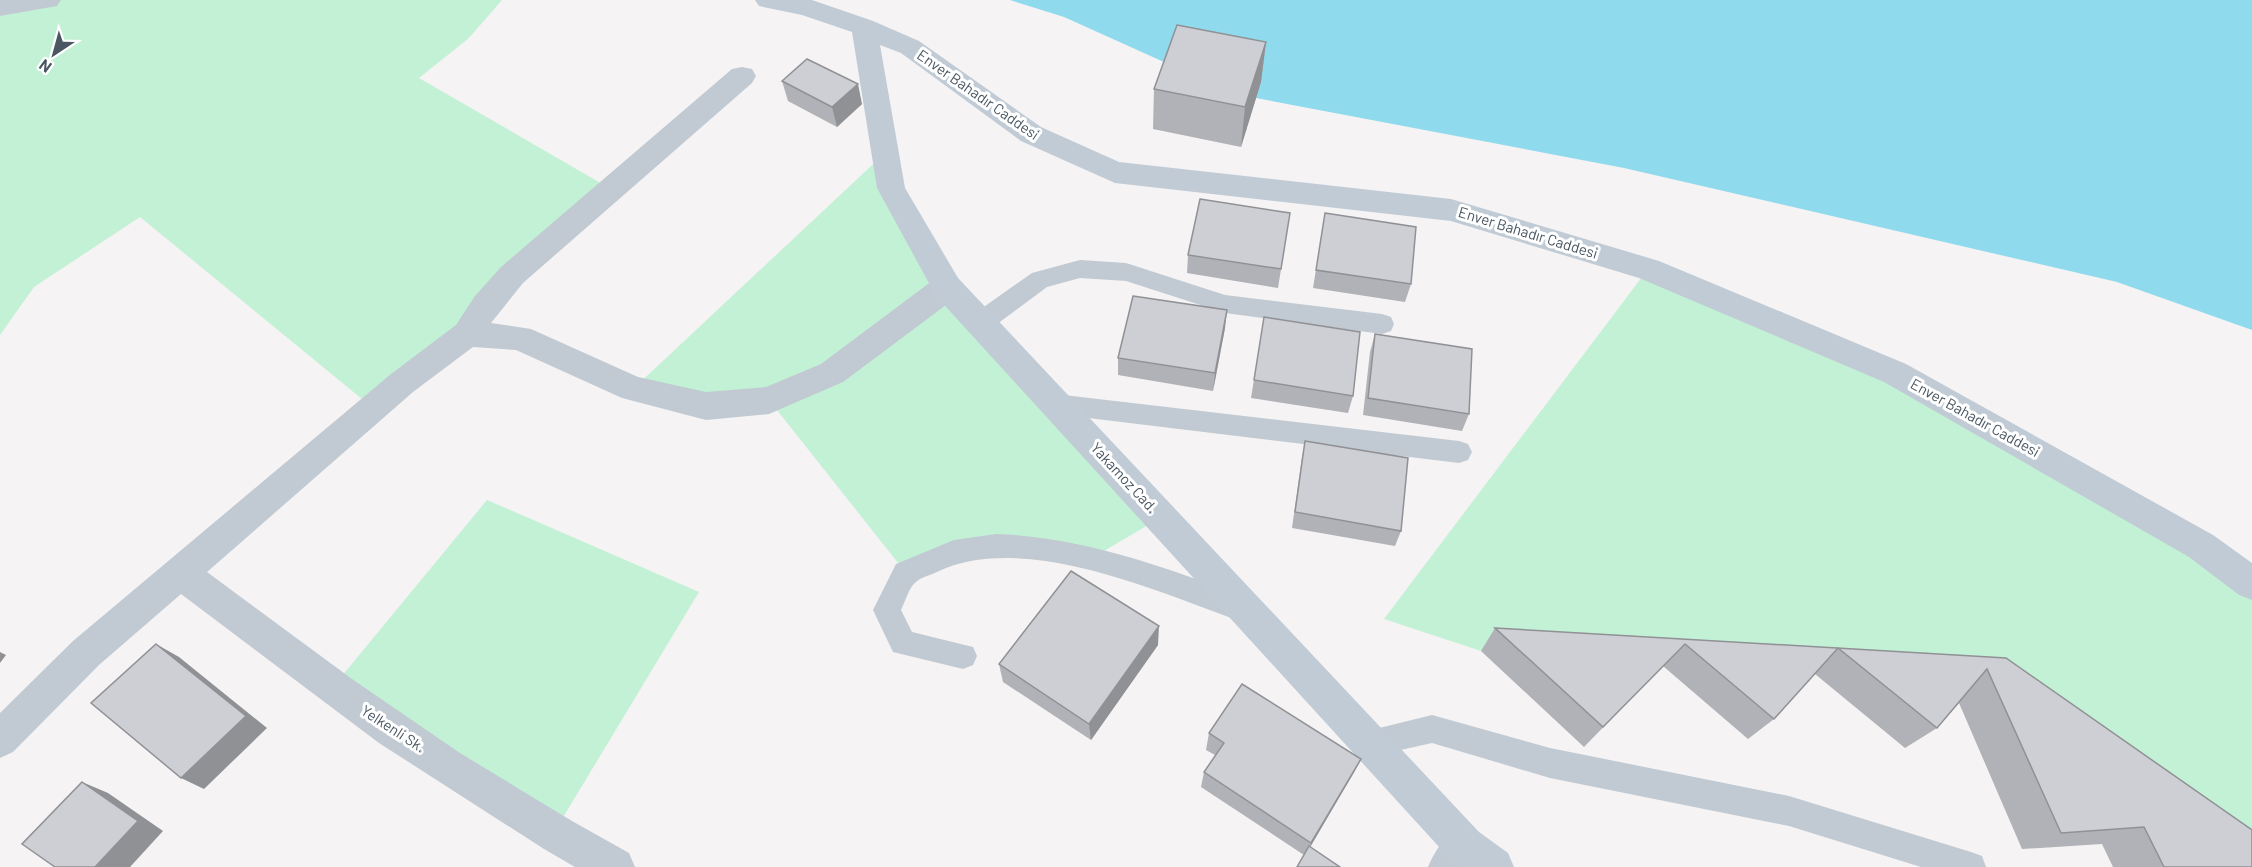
<svg xmlns="http://www.w3.org/2000/svg" width="2252" height="867" viewBox="0 0 2252 867" font-family="Barlow,sans-serif">
<style>
.green{fill:#c3f1d5}
.water{fill:#90daee}
.lines{fill:none;stroke-linecap:round;stroke-linejoin:round}
.lane{fill:#c1cad2;fill-rule:evenodd}
.street{fill:#c1cad2;fill-rule:evenodd}
.secondary{fill:#c1cbd6;fill-rule:evenodd}
.wall{fill:#b0b2b7}
.shaded-wall{fill:#909195}
.building{fill:#cdcfd5;stroke:#909195;stroke-width:1.5}
.labels{text-anchor:middle;stroke-width:6;stroke-linejoin:round;paint-order:stroke}
.street-label{font-size:15px;fill:#4a5661;stroke:#fff}
</style>
<rect width="100%" height="100%" fill="#f5f3f3"/>
<g class="green">
<path d="M0,0H502L469,38L419,78L611,189L373,408L140,217L34,287L0,335Z"/>
<path d="M885,153L947,287L1160,518L1092,558L1013,546L906,573L769,400L633,389Z"/>
<path d="M1648,269L1895,373L2252,584V867L1971,680L1481,651L1384,619Z"/>
<path d="M487,500L699,592L553,834L332,688Z"/>
</g>
<path class="water" d="M1010,0H2252V330L2117,282L1624,168L1235,94L1064,17Z"/>
<g class="lines">
<g class="lane">
<path d="M1080,260L1126,263L1225,295L1382,314L1391,317L1394,324L1391,331L1382,334L1225,313L1126,281L1080,278L1047,287L989,330L980,333L971,330L968,323L971,316L1032,273Z"/>
<path d="M1055,394L1459,441L1468,444L1472,452L1468,460L1459,463L1055,414L1046,411L1042,404L1046,397Z"/>
<path d="M996,534C1086,537 1171,569 1255,601L1259,610L1255,619L1245,623C1161,593 1023,530 937,572C931,575 921,577 916,582C909,587 905,602 901,610L912,632L973,647L977,656L973,665L963,669L893,652L873,610L896,564L954,540Z"/>
<path d="M1432,715L1550,748L1789,796L1971,852L1982,856L1986,867H1921L1789,826L1550,778L1432,743L1369,757L1359,753L1354,743L1359,733Z"/>
</g>
<g class="street">
<path d="M0,0H61L57,6L0,16Z"/>
<path d="M742,67L752,69L756,76L752,83L523,283L491,323L531,329L638,377L706,392L766,387L821,364L936,278L947,275L958,278L962,287L958,296L843,382L769,414L706,420L622,398L516,350L473,347L413,392L207,572L352,679L460,753L572,821L629,853L635,867H575L544,849L379,743L181,594L99,665L13,752L0,758V713L73,641L391,374L456,325L475,296L501,267L732,69Z"/>
<path d="M1465,826L1479,832L1485,846L1473,867H1428C1436,848 1446,834 1465,826Z"/>
</g>
<path class="secondary" d="M755,0H812L873,21L919,41L1041,127L1119,162L1451,199L1659,261L1906,364L2213,535L2252,563V600L2239,595L2189,557L1884,382L1639,278L1451,221L1115,183L1021,141L901,53L880,45L905,188L958,278L1479,832L1508,853L1514,867H1460L1451,860L936,296L877,188L852,32L802,15L759,6Z"/>
</g>
<g class="wall">
<path d="M1266,42L1261,82L1241,147L1153,129L1154,89Z"/>
<path d="M782,81L862,104L837,127L788,101Z"/>
<path d="M1290,213L1278,288L1187,273L1188,255Z"/>
<path d="M1325,213L1411,284L1405,302L1313,288Z"/>
<path d="M1264,317L1353,396L1348,413L1251,398Z"/>
<path d="M1225,328L1213,391L1118,375V358Z"/>
<path d="M1375,334L1469,414L1462,431L1363,415L1370,352Z"/>
<path d="M1305,441L1401,531L1395,546L1292,528L1302,457Z"/>
<path d="M1495,628L2006,658L2252,867H2113L2102,844L2022,849L1959,703L1937,728L1905,748L1815,674L1774,719L1748,739L1663,666L1584,747L1481,651Z"/>
<path d="M1158,645L1091,740L1003,682L999,664Z"/>
<path d="M1209,733L1361,759L1353,774L1304,855L1201,787L1204,772L1215,755L1206,750Z"/>
</g>
<g class="shaded-wall">
<path d="M1266,42L1261,82L1241,147L1245,107Z"/>
<path d="M858,84L862,104L837,127L832,107Z"/>
<path d="M1227,310L1225,328L1213,391L1215,373Z"/>
<path d="M1159,626L1158,645L1091,740L1089,724Z"/>
<path d="M156,644L179,657L267,728L204,789L181,778Z"/>
<path d="M0,652L6,655L0,663Z"/>
<path d="M1361,759L1353,774L1305,856L1311,843Z"/>
<path d="M82,782L108,793L163,831L130,867H95Z"/>
</g>
<g class="building">
<path d="M1177,25L1266,42L1245,107L1154,89Z"/>
<path d="M807,59L858,84L832,107L782,81Z"/>
<path d="M1200,199L1290,213L1281,269L1188,255Z"/>
<path d="M1325,213L1416,227L1411,284L1316,270Z"/>
<path d="M1133,296L1227,310L1215,373L1118,358Z"/>
<path d="M1264,317L1360,332L1353,396L1254,380Z"/>
<path d="M1375,334L1472,349L1469,414L1368,398Z"/>
<path d="M1305,441L1408,458L1401,531L1295,512Z"/>
<path d="M1071,571L1159,626L1089,724L999,664Z"/>
<path d="M1495,628L2006,658L2252,830V867H2164L2144,827L2061,833L1987,669L1937,728L1838,648L1774,719L1685,644L1603,727Z"/>
<path d="M156,644L246,716L181,778L91,703Z"/>
<path d="M1242,684L1361,759L1311,843L1204,772L1224,743L1209,733Z"/>
<path d="M82,782L138,821L95,867H55L22,844Z"/>
<path d="M1309,846L1340,867H1297Z"/>
</g>
<g class="labels">
<g class="street-label">
<text transform="translate(978 95) rotate(35)" y="5">Enver Bahadır Caddesi</text>
<text transform="translate(1528 233) rotate(17)" y="5">Enver Bahadır Caddesi</text>
<text transform="translate(1975 418) rotate(29)" y="5">Enver Bahadır Caddesi</text>
<text transform="translate(1124 478) rotate(47)" y="5">Yakamoz Cad.</text>
<text transform="translate(393 729) rotate(33)" y="5">Yelkenli Sk.</text>
</g>
</g>
<g transform="translate(54 54) rotate(216)" stroke="#ffffff" stroke-width="4.5" paint-order="stroke">
<path d="M0-4.5L10 22L0 15L-10 22Z" fill="#4a5661"/>
<text y="-9" font-size="16" font-weight="bold" text-anchor="middle" fill="#4a5661">N</text>
</g>
</svg>
